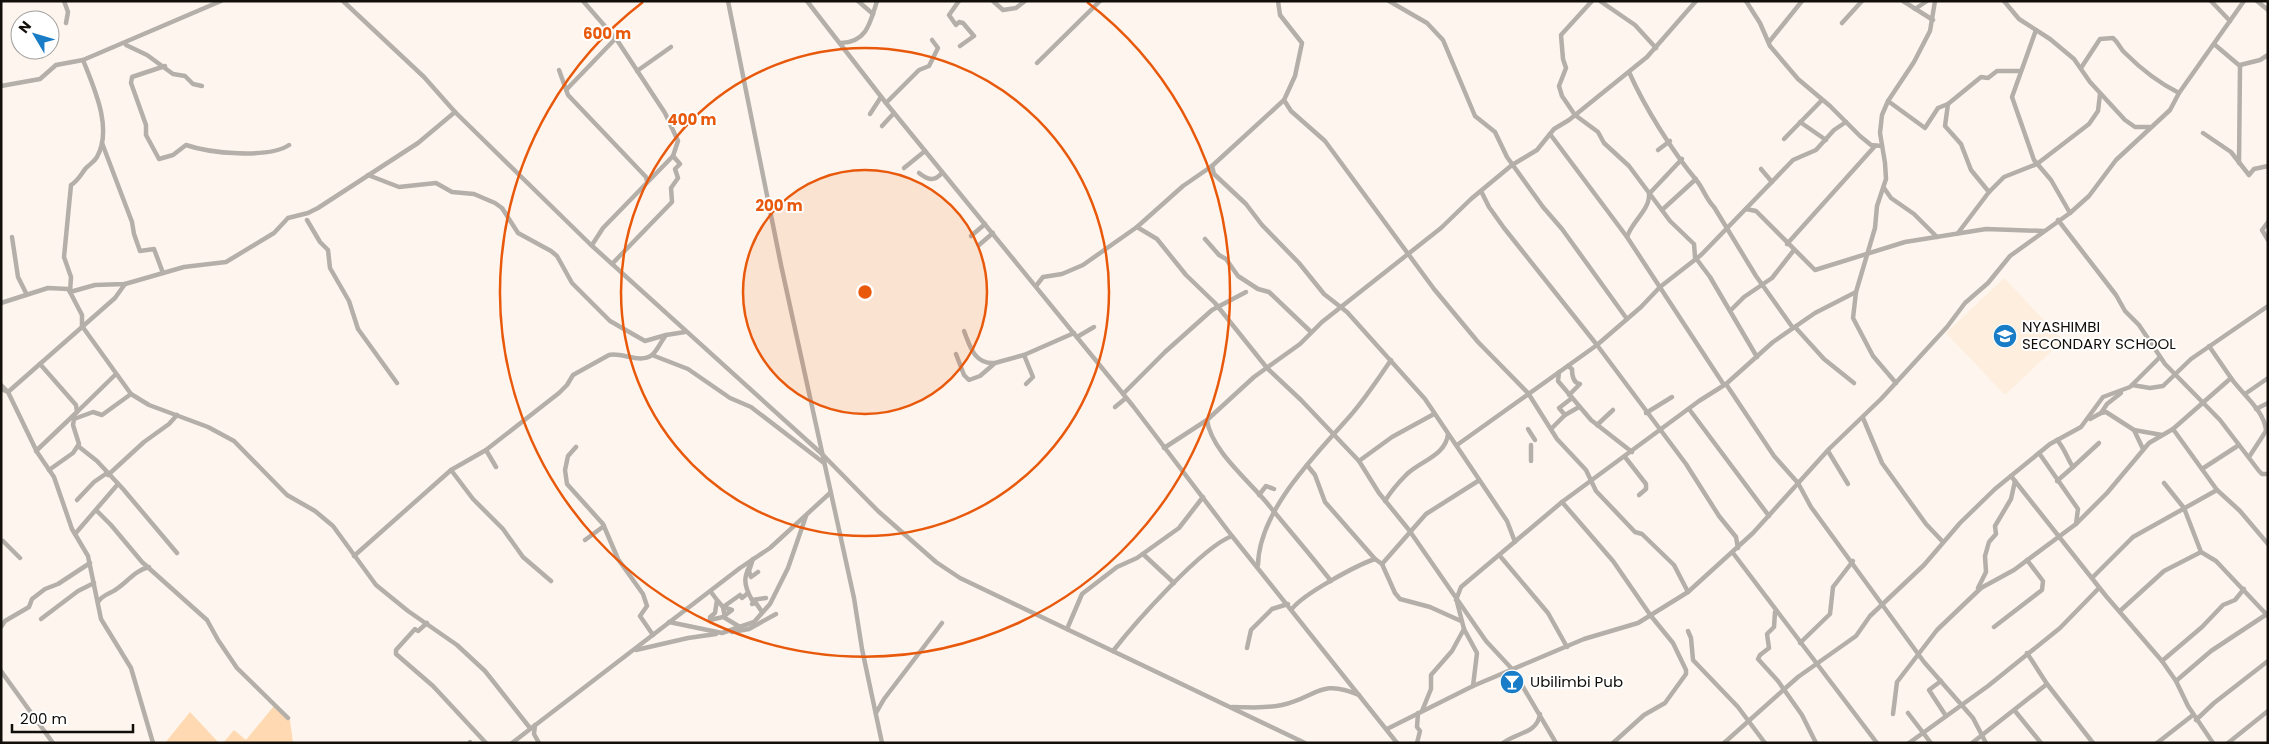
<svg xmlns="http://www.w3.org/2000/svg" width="2269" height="744" viewBox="0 0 2269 744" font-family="Poppins,sans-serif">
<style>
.built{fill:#fdeede}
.green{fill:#fed9b2}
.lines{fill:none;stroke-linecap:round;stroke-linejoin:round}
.minor{stroke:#b5afaa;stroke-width:4.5}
.ring{fill:none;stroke:#e8590c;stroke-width:2.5}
.labels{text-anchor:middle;stroke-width:4;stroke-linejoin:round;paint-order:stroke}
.poi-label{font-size:15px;fill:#120e09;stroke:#fff;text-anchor:start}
.centre{fill:#e8590c;stroke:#fff;stroke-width:2.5}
.ring-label{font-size:15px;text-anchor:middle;font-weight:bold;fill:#e8590c;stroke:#fff;stroke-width:4;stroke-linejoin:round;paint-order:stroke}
</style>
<rect width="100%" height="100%" fill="#fef6ee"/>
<path class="built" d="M2004,278L2063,340L2005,395L1946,333Z"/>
<g class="green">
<path d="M274,706L290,720L293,743H223L234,730L246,740Z"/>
<path d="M190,712L219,743H165Z"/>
</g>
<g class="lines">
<g class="minor">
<path d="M64,1L68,12L66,23"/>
<path d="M343,1L424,77L455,112L590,244L822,454L878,511L936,562L960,578L1305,743"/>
<path d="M583,1L617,40L665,113L678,141L673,156L603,228L592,245"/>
<path d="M728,1L781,265L854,598L862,649L882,743"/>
<path d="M807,1L886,103L1133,406L1232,536L1397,743"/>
<path d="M858,1L873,14"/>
<path d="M959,1L949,15L956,25L959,22L963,23L974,36L960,46"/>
<path d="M993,1L1003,10L1016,8L1025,1"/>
<path d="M1389,1L1427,23L1443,40L1475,116L1495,132L1507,157L1543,207L1562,229L1627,319"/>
<path d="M1592,1L1561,35L1563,59L1566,68L1559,86L1562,96L1575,115L1598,132L1604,143L1629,166L1670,221L1694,244L1695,257L1710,277L1757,357"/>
<path d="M1600,1L1635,25L1656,48"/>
<path d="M1746,1L1760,23L1770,46L1798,79L1830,106L1860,136L1871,145L1882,146"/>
<path d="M1903,1L1933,20"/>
<path d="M2004,1L2019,19L2050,39L2074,59L2090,82L2125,120L2135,127H2150"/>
<path d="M2211,1L2230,21"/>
<path d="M2257,1L2268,10"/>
<path d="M1915,9L1927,1"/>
<path d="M1842,23L1862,1"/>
<path d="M2036,30L2012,97L2034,160L2051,180L2070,213"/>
<path d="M1769,42L1802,1"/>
<path d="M841,43C867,42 870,23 877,1"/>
<path d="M2214,44L2240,66L2239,163"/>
<path d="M126,45L147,55L173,74L185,76L193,84L202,86"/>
<path d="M1037,63L1100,1"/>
<path d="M2240,65L2260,60L2268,55"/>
<path d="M165,66L132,77L131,83L146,125V135L159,159L173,155L186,145C209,153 268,159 289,145"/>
<path d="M2081,68L2100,39L2113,38C2119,43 2120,49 2125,53C2141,69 2159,83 2179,93"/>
<path d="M559,70L568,95L646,177L647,181"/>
<path d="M637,71L671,47"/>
<path d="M1629,72C1645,108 1672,151 1697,181C1704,190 1706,199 1714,207L1756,276L1793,328"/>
<path d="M1,86L40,79L56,65L83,60L221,1"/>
<path d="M567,89L616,38"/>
<path d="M1284,100L1291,111L1325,141L1434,289L1478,342L1528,393L1557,439L1586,470L1596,491L1635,532L1642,534L1674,565L1688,592"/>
<path d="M1888,101L1925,128L1938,108L1948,104L1981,77L1988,78L1997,71H2020"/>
<path d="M886,103L919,70L929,66L938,48L932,40"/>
<path d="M1948,104L1945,126L1961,144L1971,170L1989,192"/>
<path d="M870,114L881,97"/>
<path d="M1800,122L1826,140"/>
<path d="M882,126L894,113"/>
<path d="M2203,133L2231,152L2249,175L2254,169L2268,166"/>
<path d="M1550,134L1627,237L1724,385"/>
<path d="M1784,139L1822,100"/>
<path d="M102,143L132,222L134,234L140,251L154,249L163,273"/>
<path d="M1658,150L1670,141"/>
<path d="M1212,166L1214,174L1246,204L1262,225L1299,263L1324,294L1347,312L1425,399L1507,521L1515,542"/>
<path d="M904,168L925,151"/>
<path d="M1761,169L1772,182"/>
<path d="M919,173C928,180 934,182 942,173"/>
<path d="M368,175L399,187L436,183L452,192L474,194L495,203L502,208L518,233L551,251L557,256L572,283L610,321L645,341L666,335"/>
<path d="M1884,188L1891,198L1914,214L1937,237"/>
<path d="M1481,191L1489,207L1504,228L1597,345L1686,464L1719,516L1736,537L1738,548"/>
<path d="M1746,209L1756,211L1815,270L1905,242L1986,229L2044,231"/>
<path d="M1662,210L1696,179"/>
<path d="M307,220L320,242L328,250L330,268L349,301L358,329L397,383"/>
<path d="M2058,220L2116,295L2125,311L2139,325L2165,364L2220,420L2259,471L2262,474H2268"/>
<path d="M2268,222L2262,230L2268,240"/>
<path d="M1137,227L1157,239L1186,275L1215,303L1267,368L1301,400L1359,461L1379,493L1409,530L1486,641L1513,670L1556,743"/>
<path d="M1958,233L1989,192L2004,177L2037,164L2089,124L2098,111L2100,94"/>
<path d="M971,236L985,224"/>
<path d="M12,237L18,277L26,293"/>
<path d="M1627,237C1632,221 1650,210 1649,194L1682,159"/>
<path d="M1205,239L1219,255L1226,259L1238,276L1258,289L1269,292L1311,332"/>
<path d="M1787,244L1875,146"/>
<path d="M979,245L993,233"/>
<path d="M612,264L672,202L671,188L678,178L675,169L680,164L673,156"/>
<path d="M1036,286L1043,277L1062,274L1083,265L1137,227L1183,186L1212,166L1284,100L1295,76L1302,43L1280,15L1278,1"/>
<path d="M1,303L48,288L68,289L70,292L95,285L125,284L184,267L226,262L274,233L288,218L308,213L318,208L418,143L455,112"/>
<path d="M1731,310L1744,297L1772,278L1794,250"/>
<path d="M1795,327L1824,359L1854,383"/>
<path d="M964,331C970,346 974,364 994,363"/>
<path d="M1077,337L1094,327"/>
<path d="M956,354L964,375L969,380L980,376L995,363L1024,355L1074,333"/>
<path d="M652,355L688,369L730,398L751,407L824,463"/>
<path d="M1024,355L1033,377L1026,384"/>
<path d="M1568,366L1572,369C1572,375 1573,383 1580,384L1569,395"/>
<path d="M1559,372L1558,381L1591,420L1632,452"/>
<path d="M2231,378C2242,394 2265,411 2266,431L2249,457"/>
<path d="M1896,383L1873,356L1853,318L1856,292L1875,228L1877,206L1886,179L1885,163L1880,133L1882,115L1888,101L1914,62L1930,31L1935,1"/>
<path d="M1726,384L1774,456L1798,483L1811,507L1924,662L1973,718L1986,743"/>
<path d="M1,385L8,392L37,452L54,477L72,529L88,556L101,619L131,668L153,743"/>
<path d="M2132,385L2150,388L2163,386L2191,359L2268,306"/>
<path d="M1,389L8,392L115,298L125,284"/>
<path d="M131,394L149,405L208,427L234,441L287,495L315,511L333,526L376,585L408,611L457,645L485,671L530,728"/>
<path d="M1123,394L1165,352L1212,310L1246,292"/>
<path d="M2245,394L2268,378"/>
<path d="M1115,407L1126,398"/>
<path d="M1689,409L1769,516"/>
<path d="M2256,409L2268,403"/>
<path d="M77,412L116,374"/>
<path d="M1646,413L1672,397"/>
<path d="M2101,413L2107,404L2121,393"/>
<path d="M1565,415L1559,408L1572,398"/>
<path d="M1863,418L1882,463L1926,524L1943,542"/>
<path d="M2090,419L2101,413L2106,412L2134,430L2162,435"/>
<path d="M1207,420C1211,450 1248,480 1267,503C1288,529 1310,554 1331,581"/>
<path d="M1597,425L1613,410"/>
<path d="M1528,429L1535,440"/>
<path d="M1551,429L1565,415L1579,407"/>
<path d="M2173,429L2231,378L2209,346"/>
<path d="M2134,430L2143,449"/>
<path d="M2057,440C2065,449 2067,458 2073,467L2057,481"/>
<path d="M1457,445L1597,345L1641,307L1660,287L1701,255L1793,160L1816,150L1834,130L1846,122"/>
<path d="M1531,445V461"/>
<path d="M78,446L97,461L123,489L177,553"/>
<path d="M576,447L568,456L565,470L567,484L603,524L618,559L643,594L647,606L640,616L653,635"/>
<path d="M1164,448L1207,420L1254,377L1300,344L1322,322L1441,228L1471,199L1512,165L1537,150L1554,129L1569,120L1647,57L1696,1"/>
<path d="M486,450L559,393L567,385L573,375L609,355C622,352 640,364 652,355C658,350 661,341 666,335L685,332"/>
<path d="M36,451L77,412L76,405L40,364"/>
<path d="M1828,451L1848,484"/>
<path d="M2039,453L2078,509L2076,524"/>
<path d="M1625,457L1646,484V489L1639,495"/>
<path d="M1359,461L1392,437L1434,414"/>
<path d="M1307,465L1315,475L1325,502L1375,559"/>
<path d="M2073,467L2099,443"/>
<path d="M2202,469L2239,445"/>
<path d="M49,470L73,453L79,444L73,425L74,419L93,412L102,415L131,394L82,326V315L70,292L71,277L64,257L71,185C78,181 81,174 86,168C90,164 94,162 97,157C113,128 94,88 83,60"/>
<path d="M451,470L473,499L503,529L523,557L551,581"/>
<path d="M108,475L144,442L169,424L177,415"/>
<path d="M2011,476L2106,596L2162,661L2176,681L2188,706L2213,743"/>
<path d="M2164,483L2184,508"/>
<path d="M1259,495L1266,486L1274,489"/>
<path d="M77,500L94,482L107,473"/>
<path d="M1385,501C1391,491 1399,482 1407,474C1421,461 1446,455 1448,434"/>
<path d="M1562,502L1613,561L1651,616L1673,643L1686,670V674L1665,703L1644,715L1613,743"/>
<path d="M2184,508L2201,552L2216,561L2267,615"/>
<path d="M96,510L111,525L142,562L207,620L218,640L237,668L288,718"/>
<path d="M75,534L118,484"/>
<path d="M585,540L604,526"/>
<path d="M3,541L20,558"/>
<path d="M1733,553L1877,743"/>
<path d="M1143,554L1174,583"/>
<path d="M354,556L451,470L486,450L496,467"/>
<path d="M1500,556L1548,613L1567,647"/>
<path d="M1382,564L1426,514L1478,481"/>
<path d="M1258,565C1259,510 1316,455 1350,416C1365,399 1378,379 1391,360"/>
<path d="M758,572L751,577L749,571L753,559C744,575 742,583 752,600L766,598"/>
<path d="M2092,578L2133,537L2217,490"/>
<path d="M1978,588L1986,572L1985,556L1989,542L1996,534L1995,526L2011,499L2015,481"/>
<path d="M711,592L717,600L715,613L710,617V620L723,617L732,610L723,607L717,600"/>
<path d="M1456,600L1461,587L1562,502L1699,401L1726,384L1773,342L1815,313L1856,292"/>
<path d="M98,602C103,594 111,594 118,588C128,581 136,570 149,567"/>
<path d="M1457,602L1464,629L1477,653L1473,686"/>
<path d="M752,604L756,603L762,612"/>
<path d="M1292,609C1303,594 1357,565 1375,559L1382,564L1395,593L1400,599L1430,607L1461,621"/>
<path d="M2120,611L2164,571L2201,552"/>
<path d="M1775,612L1774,627L1767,634L1769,648L1760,655L1758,659L1778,681L1802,715L1816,743"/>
<path d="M41,619L78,591L94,583"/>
<path d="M669,622L722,633L754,622L770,604L788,568L806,516"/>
<path d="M427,623L418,631L415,629L396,650V654L433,686L486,743"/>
<path d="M1,627L5,621L29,607L32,599L45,589L58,584L90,563"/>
<path d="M740,627L725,618L723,607L740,595L742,598L748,593"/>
<path d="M1994,627L2042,590L2043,581L2027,560"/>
<path d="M1067,629L1082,594L1117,567L1137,558L1179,528L1203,497"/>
<path d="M1688,631L1691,638L1693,660L1738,707L1765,743"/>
<path d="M732,632L749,629L776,614"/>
<path d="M1800,643L1830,614L1833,587L1853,561"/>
<path d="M1247,648L1251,630L1272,609L1288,604"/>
<path d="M636,650L688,638L716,634"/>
<path d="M1113,651C1134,624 1202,547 1232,536"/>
<path d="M2162,661L2202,627L2223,605L2235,600L2244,589"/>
<path d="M1,671L53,743"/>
<path d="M1941,681L1929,690L1946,716"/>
<path d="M2176,681L2211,651L2267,614"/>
<path d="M2047,684L2093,743"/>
<path d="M1232,707C1249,707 1265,709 1282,705C1317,697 1320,678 1359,695"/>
<path d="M1422,711L1431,689V675L1452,651L1464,629"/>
<path d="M2015,711L2041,743"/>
<path d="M876,713L884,699L942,623"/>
<path d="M1908,713L1931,743"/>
<path d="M1893,714L1897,682L1937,630L1981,588L2014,570L2076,524L2107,493L2149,443L2173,429L2217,490L2240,511L2268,544"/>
<path d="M2196,720L2214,703L2268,661"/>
<path d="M535,725L534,734L539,743"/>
<path d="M1387,729L1473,686L1584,639L1638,623L1688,592L1753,533L1829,449L1881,399L1947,327L1965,303L1988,283L2010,256L2070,213L2089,196L2116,160L2170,110L2179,93L2244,1"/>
<path d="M470,743V742"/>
<path d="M512,743L740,568L770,548L830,493"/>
<path d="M1417,743L1420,731L1417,727L1418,713"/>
<path d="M1503,743C1517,732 1537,734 1540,714"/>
<path d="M1724,743L1798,677L1856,636L1870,616L1924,565L1960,523L1995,489L2050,444L2081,427L2103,397L2130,387L2160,357"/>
<path d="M1909,743L1988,686L2060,628L2099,588"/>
<path d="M1972,743L2047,684L2027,653"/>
<path d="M2157,743L2193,715"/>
<path d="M2228,743L2268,711"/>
</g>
</g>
<circle cx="865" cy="292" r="122" fill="#e8590c" fill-opacity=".12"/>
<g class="ring">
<circle cx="865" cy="292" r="122"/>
<circle cx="865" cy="292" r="244"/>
<path d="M1087 2A365 365 0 1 1 643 2"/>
</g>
<defs>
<g id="school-disc" transform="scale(1.25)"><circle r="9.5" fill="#187cc7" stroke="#fff"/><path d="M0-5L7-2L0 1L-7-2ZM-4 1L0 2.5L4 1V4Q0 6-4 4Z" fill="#fff"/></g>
<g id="bar-disc" transform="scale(1.25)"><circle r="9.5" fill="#187cc7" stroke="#fff"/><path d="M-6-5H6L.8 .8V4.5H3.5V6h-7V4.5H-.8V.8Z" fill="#fff"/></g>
</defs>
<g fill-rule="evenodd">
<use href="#school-disc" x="2005" y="336"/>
<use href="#bar-disc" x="1512" y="682"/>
</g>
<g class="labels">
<g class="poi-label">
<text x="2022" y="332">NYASHIMBI<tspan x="2022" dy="17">SECONDARY SCHOOL</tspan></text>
<text x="1530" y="687">Ubilimbi Pub</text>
</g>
</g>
<circle cx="865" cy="292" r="8" class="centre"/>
<g class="ring-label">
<text x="607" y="39">600 m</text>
<text x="692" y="125">400 m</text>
<text x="779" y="211">200 m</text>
</g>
<rect width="2269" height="744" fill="none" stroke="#120e09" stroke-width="5"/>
<g transform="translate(35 35) rotate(308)"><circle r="24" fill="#ffffff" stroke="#a09f9d"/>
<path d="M0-4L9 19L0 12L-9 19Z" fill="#187cc7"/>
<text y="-8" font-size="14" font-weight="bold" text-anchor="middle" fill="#120e09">N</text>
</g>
<path d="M12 724v8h121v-8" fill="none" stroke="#120e09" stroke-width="2.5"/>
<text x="20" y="724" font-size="15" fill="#120e09" stroke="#ffffff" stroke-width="4" paint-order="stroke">200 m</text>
</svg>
